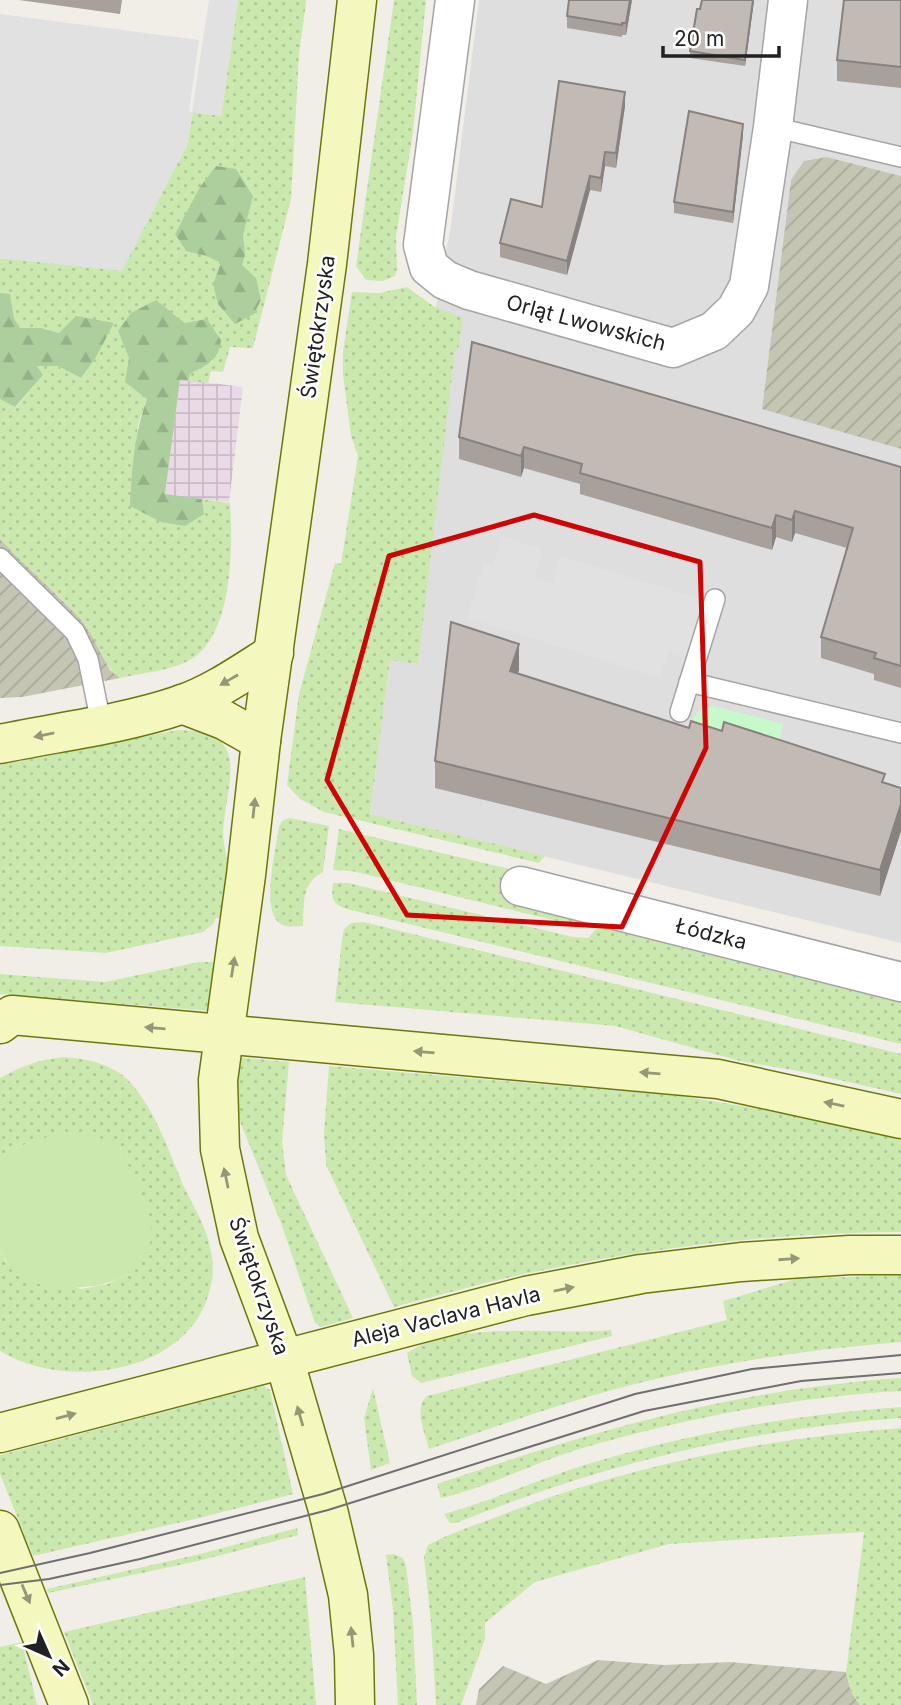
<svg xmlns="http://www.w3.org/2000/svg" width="901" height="1705" viewBox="0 0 901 1705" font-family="Inter,sans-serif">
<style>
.residential{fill:#dfdede}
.industrial{fill:url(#industrial-grid)}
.construction{fill:url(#construction-furrows)}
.grass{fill:url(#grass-dots)}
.forest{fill:url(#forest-firs)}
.park{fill:#c7f9cb}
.garden{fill:#cbe9af}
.parking{fill:#e1e1e1}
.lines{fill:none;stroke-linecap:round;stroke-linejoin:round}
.service-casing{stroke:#a5a5a5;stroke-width:22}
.minor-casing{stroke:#a5a5a5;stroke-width:41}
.secondary-casing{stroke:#6b7808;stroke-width:41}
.service{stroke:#fff;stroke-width:19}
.minor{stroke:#fff;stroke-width:38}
.secondary{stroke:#f5f8be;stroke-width:38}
.tram{stroke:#6f6f6f;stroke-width:2}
.wall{fill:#a7a09b}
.shaded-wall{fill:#88827e}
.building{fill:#c2bab4;stroke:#88827e;stroke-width:2}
.oneway{fill:#969777}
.marked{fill:none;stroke:#cd0605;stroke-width:5;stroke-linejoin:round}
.labels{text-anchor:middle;stroke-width:5;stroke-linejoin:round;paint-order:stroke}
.street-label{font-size:21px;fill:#212121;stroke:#fff}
</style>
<defs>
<pattern id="industrial-grid" width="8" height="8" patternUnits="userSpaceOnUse" patternTransform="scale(1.75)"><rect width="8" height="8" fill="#eadae7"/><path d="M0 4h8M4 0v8" fill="none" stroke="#c8bbc6"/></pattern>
<pattern id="construction-furrows" width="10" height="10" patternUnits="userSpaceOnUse" patternTransform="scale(1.75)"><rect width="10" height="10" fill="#c5c5b3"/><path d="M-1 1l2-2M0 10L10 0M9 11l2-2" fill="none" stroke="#a9a99a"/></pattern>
<pattern id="grass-dots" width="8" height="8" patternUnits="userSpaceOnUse" patternTransform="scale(1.75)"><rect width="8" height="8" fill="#cbe9af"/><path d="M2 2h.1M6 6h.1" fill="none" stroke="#aec896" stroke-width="1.8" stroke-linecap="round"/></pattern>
<pattern id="forest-firs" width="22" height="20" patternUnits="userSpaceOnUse" patternTransform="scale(1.75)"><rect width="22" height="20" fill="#accf9d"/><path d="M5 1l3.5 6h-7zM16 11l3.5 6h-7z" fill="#94b187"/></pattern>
</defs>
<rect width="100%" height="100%" fill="#f1eee8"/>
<path class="residential" d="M479,0H901V176L827,157L791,180L762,409L901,449V943L370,814L435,313L451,225Z"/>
<path class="industrial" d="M180,379L243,387L229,502L165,495Z"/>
<g class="construction">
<path d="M827,157L901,176V449L762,409L791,180L804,161Z"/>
<path d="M0,539L80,618L93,637L110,670L120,678L22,697L0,698Z"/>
<path d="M598,1660L664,1665L730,1662L846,1672L851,1692L860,1705H476L479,1689L503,1666L546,1684Z"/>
</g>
<g class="grass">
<path d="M238,0H306V3L299,54L291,199L253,348L230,347L223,372L211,371L208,383L188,381L190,374L213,361L185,323L173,313L118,331L147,398L138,425L131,506L204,514L202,499L230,503C233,547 233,639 188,661C168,671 142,673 120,678C101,664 97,638 81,620C57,591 25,568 0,539V399L16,407L43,375L36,366H58L81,378L95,359L114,323L59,333L41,328H20L14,318L10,295L0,293V258L122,270L187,145L193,112L221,116Z"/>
<path d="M394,0H426L413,132L396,237L397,269L395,276L383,281L366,280L356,266Z"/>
<path d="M407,287L433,306L463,318L458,350H455L418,664L390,660L370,814L545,856L539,863L324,812L300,799L287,785L299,694L335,563L341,564L358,456L351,436L343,375V351L352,292L379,293Z"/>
<path d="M178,730C254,730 226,782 223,832C223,847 229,861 229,875C230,889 227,904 226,918H216L213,924L203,932L106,953L0,946V765Z"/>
<path d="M289,818L329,826L323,872C301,883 304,904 303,926C296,926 287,928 281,924C260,911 276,849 279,827L282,821Z"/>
<path d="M339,829L514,870L507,900L587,922L579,925L569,924L352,871L333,870Z"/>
<path d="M333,883H348L573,937L588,938L597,928L602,927L901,998V1044L347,909C332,904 331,898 333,883Z"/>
<path d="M364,922L901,1054V1094L804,1072L740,1061L615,1026L335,1002L342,939L344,929L351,923Z"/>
<path d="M199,962H219L210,1011L0,994V974L105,982Z"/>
<path d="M65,1057C85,1059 104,1062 121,1074C152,1098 169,1153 185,1189C194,1207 206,1227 210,1247C213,1259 214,1273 211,1284C195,1374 66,1392 0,1351V1251L6,1262L81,1289L108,1284L128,1274L29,1142L0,1158V1078C21,1066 41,1059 65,1057Z"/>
<path d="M235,1057L289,1062L282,1141L286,1175L353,1318L321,1327L315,1323L281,1223L241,1124L236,1107Z"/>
<path d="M329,1066L681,1096L807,1117L901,1138V1232C780,1233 658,1246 539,1271C490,1281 442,1295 394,1307L326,1165L324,1133Z"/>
<path d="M901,1275V1342C803,1350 707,1364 612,1390C550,1407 490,1429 429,1449C425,1433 413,1408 427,1396L727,1320L723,1301L796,1279Z"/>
<path d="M611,1330L612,1336L421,1383L412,1376L407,1353C458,1319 550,1336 611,1330Z"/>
<path d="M901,1378V1391C791,1397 682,1419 576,1450C531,1464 487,1488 441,1498L437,1484C592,1431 736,1389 901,1378Z"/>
<path d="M263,1386L270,1390L293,1494L195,1519L33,1556L0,1474V1455Z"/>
<path d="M373,1388L390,1463L371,1470L364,1418Z"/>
<path d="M901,1407V1418C742,1430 604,1464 456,1523H450L444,1514C494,1500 541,1478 591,1463C691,1433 796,1414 901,1407Z"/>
<path d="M901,1428V1705H860L851,1692L846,1672L864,1532L669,1544L535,1582L485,1623V1639L461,1705H436L431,1623L424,1557L428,1545C454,1531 485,1522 512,1511C637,1464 768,1438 901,1428Z"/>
<path d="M297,1528L298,1535L198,1561L48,1593L47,1589L200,1554Z"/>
<path d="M394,1554L403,1558L406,1566L413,1624L417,1705H398L393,1610L386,1555Z"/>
<path d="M305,1577L316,1705H93L64,1632Z"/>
<path d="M22,1642L37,1705H0V1647Z"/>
</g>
<g class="forest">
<path d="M216,166L236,169L253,196L243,235L245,255L242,265L256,278L261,300L254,314L235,324L218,304L213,284L221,263L207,256L186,251L175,234L200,187Z"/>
<path d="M0,293L10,294L14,318L20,328H41L59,333L76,316L114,323L95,359L81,378L58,366H37L43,375L15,407L0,399Z"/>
<path d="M156,300L185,323L207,319L221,340C218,362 208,364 190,374L188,381L180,380L165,494L202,499L204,514L185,526L161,522L130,506C132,468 134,435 147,399L125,382L129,358L118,331L131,313Z"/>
</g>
<path class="park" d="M713,706L783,724L777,751L699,733L690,722L698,712Z"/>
<path class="garden" d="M70,1131C114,1135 125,1154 141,1192C147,1207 154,1223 151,1239C143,1281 96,1290 61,1287C29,1284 17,1280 0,1251V1158L29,1142Z"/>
<g class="parking">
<path d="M209,0H238L221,116L193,112L187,145L122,271L0,258V14L199,40L189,111L192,112Z"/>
<path d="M501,536L543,550L535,577L552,583L561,556L704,600L685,658L668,653L660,678L467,618L484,562L493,565Z"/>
</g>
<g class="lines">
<g class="service-casing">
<g id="service">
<path d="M773,127L901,157"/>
<path d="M0,558L75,632L88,659L101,723"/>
<path d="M689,682L901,733"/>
<path d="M680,712L715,599"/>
</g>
</g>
<g class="minor-casing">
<g id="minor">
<path d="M455,0L423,245L429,267L445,280L469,290L673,348L714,331L736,310L749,286L773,127L788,0"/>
<path d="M520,886L901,982"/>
</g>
</g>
<g class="secondary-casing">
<g id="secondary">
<path d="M182,704L224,720L261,741"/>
<path d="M0,744C58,732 124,724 180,705C213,694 244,672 274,653"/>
<path d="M0,1024L12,1015L718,1079L901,1119"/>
<path d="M0,1433L526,1296L641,1274L741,1262L850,1255H901"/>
<path d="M0,1530L69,1705"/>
<path d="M355,1705L354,1655L348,1595L328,1510L284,1359L239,1238L220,1149L218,1080L246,875L261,741L327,264L357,0"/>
</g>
</g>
<use href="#service" class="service"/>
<use href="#minor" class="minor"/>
<use href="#secondary" class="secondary"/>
<g class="tram">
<path d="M0,1573L90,1553L323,1494L635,1394L752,1369L901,1355"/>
<path d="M0,1585L49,1579L140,1559L328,1510L644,1411L801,1381L901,1373"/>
</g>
</g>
<g class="wall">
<path d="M19,0H122L120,14Z"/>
<path d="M569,0H632L626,35H622V37L567,28V16Z"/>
<path d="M702,0H754L745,66L690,58V51Z"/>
<path d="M901,0V88L837,81V60Z"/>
<path d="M625,106L616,168L605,166L601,192L590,190L567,275L500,257V243L542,207Z"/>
<path d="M743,135L733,223L674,213V202Z"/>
<path d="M459,437L901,467V688L874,680V674L821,658V637L847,548L795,533L792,542L776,537L772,550L580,494V484L524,468L521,477L459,459Z"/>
<path d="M519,670L518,673L689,728L901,788V831L880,896L435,788V761Z"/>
</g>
<g class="shaded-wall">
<path d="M630,0H632L626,35V23Z"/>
<path d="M753,0H754L745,66V60Z"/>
<path d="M625,92V106L616,168V153Z"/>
<path d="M743,124V135L733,223V212Z"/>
<path d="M605,152V166L601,192V178Z"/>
<path d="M590,176V190L567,275V261Z"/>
<path d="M524,447V468L521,477V456Z"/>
<path d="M795,511V533L792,542V520Z"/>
<path d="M776,515V537L772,550V528Z"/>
<path d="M519,644V670L510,697V671Z"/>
<path d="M901,804V831L880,896V870Z"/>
</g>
<g class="building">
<path d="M569,0H630L626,23H622V25L567,16Z"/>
<path d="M702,0H753L745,60L690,51L697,9H700Z"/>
<path d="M844,0H901V67L837,60Z"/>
<path d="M559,81L625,92L616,153L605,152L601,178L590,176L567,261L500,243L511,199L542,207Z"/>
<path d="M689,111L743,124L733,212L674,202Z"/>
<path d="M472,342L901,467V666L874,658L876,653L821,637L853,528L795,511L792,520L776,515L772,528L580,473L582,464L524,447L521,456L459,437Z"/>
<path d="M451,622L519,644L510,671L689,728L691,721L722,731L724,722L885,774L882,782L901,788V804L880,870L435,761Z"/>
</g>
<defs><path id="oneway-solid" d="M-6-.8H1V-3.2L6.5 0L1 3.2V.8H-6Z" transform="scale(1.75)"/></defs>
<g class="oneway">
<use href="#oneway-solid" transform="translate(229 680) rotate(150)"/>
<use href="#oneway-solid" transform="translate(44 735) rotate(168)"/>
<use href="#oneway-solid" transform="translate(254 808) rotate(-84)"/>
<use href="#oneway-solid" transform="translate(233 967) rotate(-81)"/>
<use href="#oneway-solid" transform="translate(155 1028) rotate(-175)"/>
<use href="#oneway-solid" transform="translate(424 1052) rotate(-175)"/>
<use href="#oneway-solid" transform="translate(650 1073) rotate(-175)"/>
<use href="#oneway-solid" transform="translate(834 1104) rotate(-168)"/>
<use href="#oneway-solid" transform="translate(226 1178) rotate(-102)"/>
<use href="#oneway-solid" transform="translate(789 1259) rotate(-4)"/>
<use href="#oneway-solid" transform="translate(564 1289) rotate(-11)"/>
<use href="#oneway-solid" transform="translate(66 1416) rotate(-15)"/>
<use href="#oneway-solid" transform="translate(300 1416) rotate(-106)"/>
<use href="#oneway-solid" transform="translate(26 1594) rotate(67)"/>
<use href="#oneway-solid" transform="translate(352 1637) rotate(-96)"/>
</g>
<path class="marked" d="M534,515L700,562L706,748L622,927L407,915L327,780L389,556Z"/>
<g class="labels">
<g class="street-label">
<text transform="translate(586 323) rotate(15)" y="7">Orląt Lwowskich</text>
<text transform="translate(318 327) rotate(-82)" y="7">Świętokrzyska</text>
<text transform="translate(711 934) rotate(14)" y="7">Łódzka</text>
<text transform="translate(259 1286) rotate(71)" y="7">Świętokrzyska</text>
<text transform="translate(446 1317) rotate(-14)" y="7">Aleja Vaclava Havla</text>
</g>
</g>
<g transform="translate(49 1656) rotate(135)" stroke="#ffffff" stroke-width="5" paint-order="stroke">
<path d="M0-5L12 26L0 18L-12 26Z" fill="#212121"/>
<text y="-10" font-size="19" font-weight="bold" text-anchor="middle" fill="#212121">N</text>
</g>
<path d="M663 46v10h116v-10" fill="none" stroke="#212121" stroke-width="3.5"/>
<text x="674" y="46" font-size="21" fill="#212121" stroke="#ffffff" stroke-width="5" paint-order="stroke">20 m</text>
</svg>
